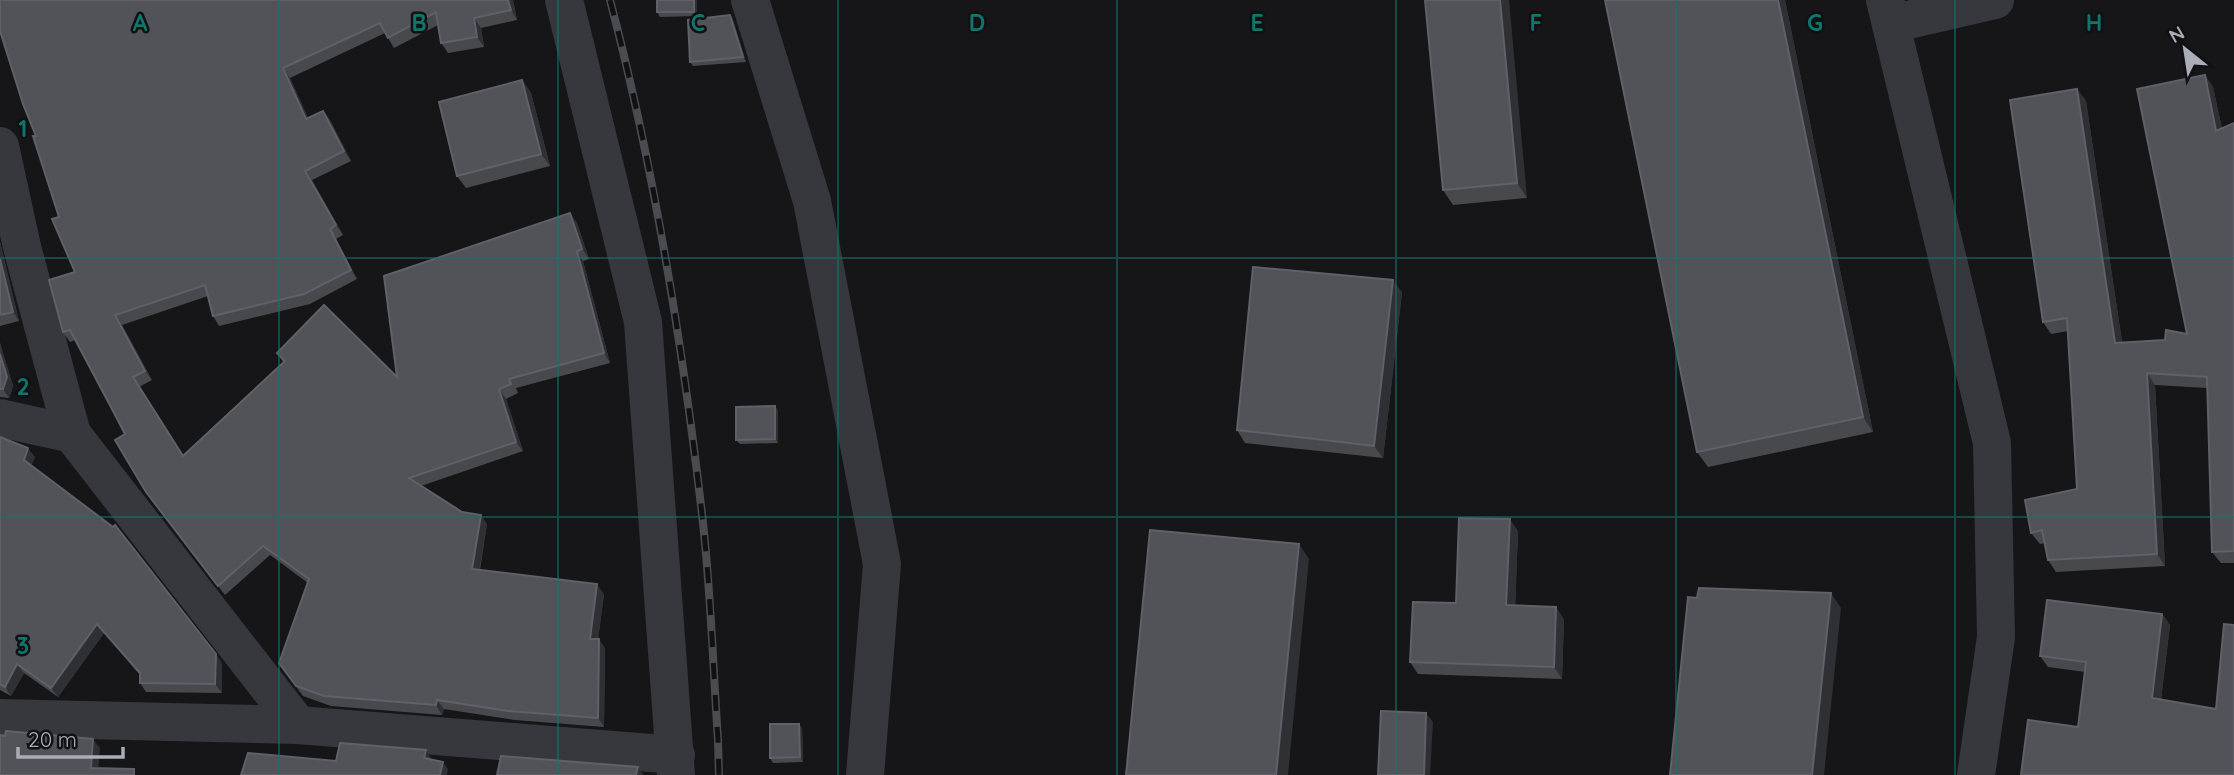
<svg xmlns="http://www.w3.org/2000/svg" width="2234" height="775" viewBox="0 0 2234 775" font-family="Quicksand,sans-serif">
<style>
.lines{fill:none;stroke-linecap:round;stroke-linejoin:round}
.minor{stroke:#37383d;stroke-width:38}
.rail-casing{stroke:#4a4c52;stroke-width:8}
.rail{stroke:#111113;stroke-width:5;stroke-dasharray:16;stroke-linecap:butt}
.wall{fill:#47494d}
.shaded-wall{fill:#2f3033}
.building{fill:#525359;stroke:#5f6168;stroke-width:2}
.grid{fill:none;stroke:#0f766e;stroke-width:2;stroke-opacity:0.55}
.grid-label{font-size:23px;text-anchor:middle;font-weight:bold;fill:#0f766e;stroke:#111113;stroke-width:5;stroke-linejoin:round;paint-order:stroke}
</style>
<rect width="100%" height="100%" fill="#161618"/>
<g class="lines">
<g class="minor">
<path d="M564,0L643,322L676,775"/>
<path d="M750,0L812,201L882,564L865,775"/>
<path d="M1885,0L1992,443L1996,637L1976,775"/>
<path d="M1891,24L1995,0"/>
<path d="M0,146L22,247L72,434"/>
<path d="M0,418L72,434L298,725"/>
<path d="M0,718L298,725L676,755"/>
</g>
<g class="rail-casing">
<path id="rail" d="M610,0C655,171 683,347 703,523C711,595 713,668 718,740L719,775"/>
</g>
<use href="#rail" class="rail"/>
</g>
<g class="wall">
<path d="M513,0L517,20L481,28L484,47L448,53L441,43L438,25L394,48L385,33L290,78L308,118L323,111L330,120L351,161L312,180L343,235L336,239L357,279L310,304L219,326L213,316L208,296L122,325L152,380L139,387L183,455L283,362L277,353L397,377L577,223L589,259L583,261L610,363L516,388L518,393L506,399L523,451L421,486L462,512L487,524L480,570L604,594L598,639L605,648L604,727L515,720L444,709L442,715L331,706L303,696L279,663L308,583L270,555L225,595L146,492L125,434L113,411L75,340L70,342L63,332L75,272L36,136L0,31Z"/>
<path d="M657,0H697V16L660,17L657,12Z"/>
<path d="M1425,0L1527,198L1453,205L1443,190Z"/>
<path d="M1605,0H1785L1873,432L1708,467L1697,452Z"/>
<path d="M730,15L733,20L746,62L693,66L690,62Z"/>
<path d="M2205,75L2213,87L2222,129L2234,123V563H2221L2212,552L2207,388L2155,385L2165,566L2056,572L2048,560L2045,543L2040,544L2031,533L2077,489L2068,331L2051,334L2043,322L2077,89L2086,101L2122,342L2165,340L2187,334Z"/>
<path d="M522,80L531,93L550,166L466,188L457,176Z"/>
<path d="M0,242L19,321L0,326Z"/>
<path d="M1402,292L1383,458L1245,443L1237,430Z"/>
<path d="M0,343L13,386L9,398L0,397Z"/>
<path d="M775,406L778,411V443L740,444L736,440Z"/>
<path d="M0,437L35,457L31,465L222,663V693L146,692L140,683V675L104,633L58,697L24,673L11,696L0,690Z"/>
<path d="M1518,531L1515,605L1564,619L1562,679L1418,674L1410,662L1456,603Z"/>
<path d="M2162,614L2170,625L2161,699L2234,775L2078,727L2085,672L2048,667L2040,656Z"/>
<path d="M799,724L802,728L803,762L773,763L770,758Z"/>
</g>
<g class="shaded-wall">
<path d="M508,0H513L517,20L511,10Z"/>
<path d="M694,0H697V16L694,12Z"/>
<path d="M1500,0H1509L1527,198L1517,183Z"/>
<path d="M1778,0H1785L1873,432L1863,417Z"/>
<path d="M730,15L733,20L746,62L743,57Z"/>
<path d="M474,18L481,28L484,47L477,37Z"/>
<path d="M283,68L290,78L313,129L306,119Z"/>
<path d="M2205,75L2213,87L2225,143L2216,131Z"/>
<path d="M522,80L531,93L550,166L541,154Z"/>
<path d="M2077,89L2086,101L2124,355L2115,343Z"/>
<path d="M323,111L330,120L351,161L344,151Z"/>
<path d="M305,171L312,180L343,235L336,225Z"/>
<path d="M570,213L577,223L589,259L582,249Z"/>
<path d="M330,229L336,239L357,279L351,270Z"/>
<path d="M0,242L19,321L13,312L0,259Z"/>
<path d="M577,251L583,261L610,363L604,353Z"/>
<path d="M1393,280L1402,292L1383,458L1374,446Z"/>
<path d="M115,315L122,325L152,380L145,371Z"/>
<path d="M0,343L13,386L9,398L3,389Z"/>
<path d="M2147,373L2155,385L2165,566L2157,554Z"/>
<path d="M499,389L506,399L523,451L516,442Z"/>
<path d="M775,406L778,411V443L775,439Z"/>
<path d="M28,448L35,457L30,469L24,460Z"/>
<path d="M481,515L487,524L478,579L472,569Z"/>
<path d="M1510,519L1518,531L1515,617L1506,605Z"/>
<path d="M1299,544L1309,559L1288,775H1276Z"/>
<path d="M597,584L604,594L597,648L590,639Z"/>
<path d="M1831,593L1841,608L1824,775H1812Z"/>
<path d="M1556,607L1564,619L1562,679L1554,667Z"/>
<path d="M2162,614L2170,625L2160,709L2152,698Z"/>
<path d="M97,624L104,633L58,697L51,688Z"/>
<path d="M599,639L605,648L604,727L598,718Z"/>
<path d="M216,654L222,663V693L215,684Z"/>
<path d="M17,664L24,673L11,696L5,687Z"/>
<path d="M437,700L444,709L442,715L436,705Z"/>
<path d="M1426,713L1433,722L1430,775H1424Z"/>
<path d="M799,724L802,728L803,762L800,757Z"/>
<path d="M93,739L100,748L98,775L91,768Z"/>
<path d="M426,750L431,758L429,766L424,758Z"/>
<path d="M443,762L448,769L447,775H440Z"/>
<path d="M638,767L643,774V775H636Z"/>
</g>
<g class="building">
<path d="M0,0H508L511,10L474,18L477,37L441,43L436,12L388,38L380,23L283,68L306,119L323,111L344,151L305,171L336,225L330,229L351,270L304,294L213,316L205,285L115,315L145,371L133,377L183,456L285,361L277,353L324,305L397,377L384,276L570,213L582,249L577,251L604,353L509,379L511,384L499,389L516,442L409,478L462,512L481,515L472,569L597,584L590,639H599L598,718L508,711L437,700L436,705L324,696L296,686L279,663L309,579L263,546L218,586L146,492L115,440L125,434L113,411L70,330L63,332L49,280L75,272L52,219L59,217L33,136H36L23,104L0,31Z"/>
<rect x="657" y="0" width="37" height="12"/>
<path d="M1425,0H1500L1517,183L1443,190Z"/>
<path d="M1605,0H1778L1863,417L1697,452Z"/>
<path d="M730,15L743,57L690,62L688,20Z"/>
<path d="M2205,75L2216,131L2234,123V551L2212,552L2207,377L2147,373L2157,554L2048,560L2042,530L2031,533L2025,500L2077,489L2067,318L2043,322L2010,100L2077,89L2115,343L2165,340L2166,330L2187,334L2137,89Z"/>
<path d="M522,80L541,154L457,176L439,102Z"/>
<path d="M0,259L13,312L0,315Z"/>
<path d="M1253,267L1393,280L1374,446L1237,430Z"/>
<path d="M0,354L7,377L3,389H0Z"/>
<path d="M775,406V439L736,440V407Z"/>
<path d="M0,437L28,448L24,460L113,527L115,525L216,654L215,684L140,683V673L97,624L51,688L17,664L5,687L0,684Z"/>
<path d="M1459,518L1510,519L1506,605L1556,607L1554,667L1410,662L1413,602L1456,603Z"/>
<path d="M1150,530L1299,544L1276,775H1126Z"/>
<path d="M1699,588L1831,593L1812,775H1670L1688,597L1697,598Z"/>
<path d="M2047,600L2162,614L2152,698L2216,709L2224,624L2234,625V775H2021L2028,720L2078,727L2086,662L2040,656Z"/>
<path d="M1381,711L1426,713L1424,775H1378Z"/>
<path d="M770,724H799L800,757L770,758Z"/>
<path d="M6,731L93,739L91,768L134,769V775H0V735L5,736Z"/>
<path d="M340,743L426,750L424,758L443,762L440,775H241L248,753L336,761Z"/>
<path d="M501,756L638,767L636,775H497Z"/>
</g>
<path class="grid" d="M279,0V775M558,0V775M838,0V775M1117,0V775M1396,0V775M1676,0V775M1955,0V775M0,258H2234M0,517H2234"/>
<g class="grid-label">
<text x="140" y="31">A</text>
<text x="419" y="31">B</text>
<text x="698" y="31">C</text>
<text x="977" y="31">D</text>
<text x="1257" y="31">E</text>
<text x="1536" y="31">F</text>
<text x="1815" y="31">G</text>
<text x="2094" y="31">H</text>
<text x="23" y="137">1</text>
<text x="23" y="395">2</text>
<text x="23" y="654">3</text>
</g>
<g transform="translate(2185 49) rotate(330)" stroke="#111113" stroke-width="5" paint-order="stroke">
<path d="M0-5L12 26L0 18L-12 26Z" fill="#a8adb8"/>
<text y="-10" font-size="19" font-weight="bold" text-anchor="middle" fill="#a8adb8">N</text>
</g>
<path d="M18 747v10h105v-10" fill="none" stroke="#a8adb8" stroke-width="3.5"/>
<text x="28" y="747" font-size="21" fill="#a8adb8" stroke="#111113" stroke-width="5" paint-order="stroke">20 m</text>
</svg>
